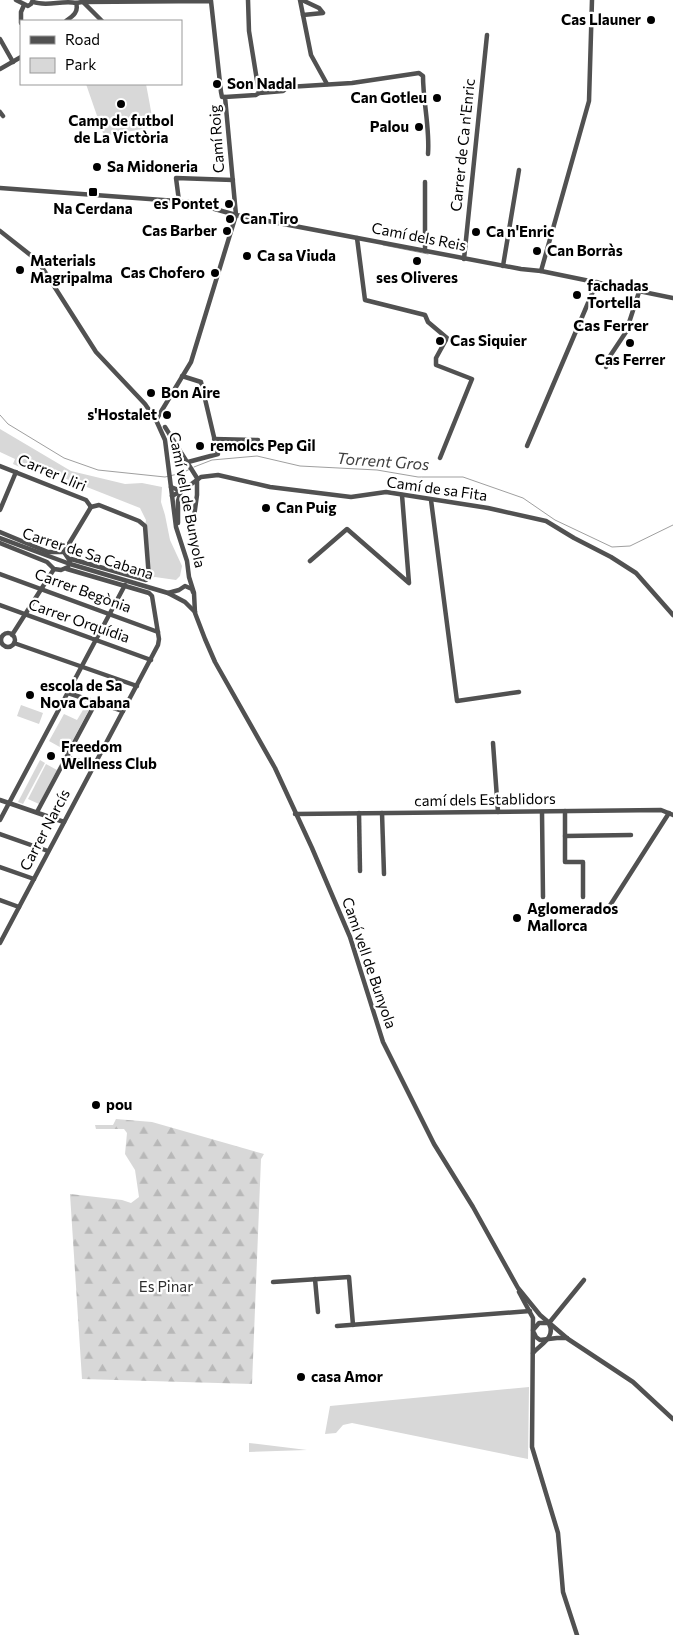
<svg xmlns="http://www.w3.org/2000/svg" width="673" height="1635" viewBox="0 0 673 1635" font-family="Commissioner,sans-serif">
<style>
.green{fill:#d8d8d8}
.forest{fill:url(#forest-firs)}
.lines{fill:none;stroke-linecap:round;stroke-linejoin:round}
.stream{stroke:#9f9f9f;stroke-width:1}
.minor{stroke:#515151;stroke-width:4.5}
.poi-dot{fill:#000;stroke:#fff;stroke-width:2}
.labels{text-anchor:middle;stroke-width:4.5;stroke-linejoin:round;paint-order:stroke}
.poi-label{font-size:15px;font-weight:bold;fill:#000;stroke:#fff;text-anchor:start}
.street-label{font-size:15px;fill:#000;stroke:#fff}
.park-label{font-size:15px;fill:#2f2f2f;stroke:#fff}
.neighbourhood-label{font-size:16px;font-weight:bold;fill:#000;stroke:#fff}
.water-label{font-size:16px;font-style:italic;fill:#404040;stroke:#fff}
</style>
<defs>
<pattern id="forest-firs" width="22" height="20" patternUnits="userSpaceOnUse" patternTransform="scale(1.25)"><rect width="22" height="20" fill="#d8d8d8"/><path d="M5 1l3.5 6h-7zM16 11l3.5 6h-7z" fill="#b8b8b8"/></pattern>
</defs>
<rect width="100%" height="100%" fill="#fff"/>
<g class="green">
<path d="M86,84H146L154,127L104,136Z"/>
<path d="M0,429L71,471L125,484L142,483L162,487L161,502L165,515L170,540L182,566L180,576L176,580L155,577L149,578L145,526L146,520L140,508L26,463L24,469L13,464L15,459L0,452Z"/>
<path d="M81,701L91,706L67,751L49,741L64,714L77,720L83,710L78,707Z"/>
<path d="M21,705L43,713L39,724L17,716Z"/>
<path d="M40,760L45,763L23,804L18,802Z"/>
<path d="M46,764L57,770L39,804L28,799Z"/>
<path d="M529,1387L528,1459L352,1423L343,1425L336,1433L325,1434L330,1406Z"/>
<path d="M249,1443L307,1450L249,1452Z"/>
</g>
<path class="forest" d="M116,1119L152,1122L264,1154L261,1159L252,1384L82,1379L70,1194L122,1200L131,1203L139,1197L135,1170L125,1154L127,1133L124,1129H96L95,1125H113Z"/>
<g class="lines">
<g class="stream">
<path d="M383,245L428,254"/>
<path d="M0,415L8,424L64,458L98,470L165,477L182,473L190,469"/>
<path d="M194,467L212,460L257,456L300,466L377,470L418,477H463L523,498L555,520L612,547L630,546L673,525"/>
</g>
<g class="minor">
<path d="M16,0L28,6L31,4L33,0"/>
<path d="M300,0L311,55L327,84"/>
<path d="M302,0L319,8L323,13L303,15"/>
<path d="M82,1L102,21"/>
<path d="M33,2C47,7 62,0 76,3C79,12 73,16 66,21"/>
<path d="M76,3L82,2L211,1L221,92L222,97H225"/>
<path d="M21,23V12L24,5"/>
<path d="M0,39L13,62"/>
<path d="M0,69L21,57"/>
<path d="M259,93L283,91L288,87L352,83L419,73L423,76C423,102 430,128 428,154"/>
<path d="M0,112L3,116"/>
<path d="M0,188L190,202L236,215L521,269L541,271L673,298"/>
<path d="M179,201L176,178L233,180"/>
<path d="M0,231L38,261L96,352L145,404L156,420L165,440L176,527L187,561L189,577L194,593L195,613L205,639L215,662L275,768L312,848L350,937L383,1042L434,1144L473,1207L518,1288L540,1315L568,1339L633,1382L673,1419"/>
<path d="M357,238L365,300L425,315L428,322L447,338L436,358V365L472,379L440,458"/>
<path d="M425,251V182"/>
<path d="M464,259L487,35"/>
<path d="M503,266L519,170"/>
<path d="M541,271L589,101L592,0"/>
<path d="M606,367L608,359L626,332L639,292"/>
<path d="M182,376L201,382L218,454L188,462"/>
<path d="M156,420L191,362L236,215L225,97L256,95L259,93L249,31L248,0"/>
<path d="M165,427L197,478V495L191,538"/>
<path d="M214,439L258,440"/>
<path d="M527,446L597,282"/>
<path d="M0,466L86,500L91,507"/>
<path d="M171,487L181,491L178,501V523"/>
<path d="M172,496L186,488L201,477L218,475L270,487L351,497L386,492L488,508L546,521L574,538L611,557L636,573L673,615"/>
<path d="M431,500L457,701L519,692"/>
<path d="M0,510L16,472"/>
<path d="M0,532L48,552H64L70,561"/>
<path d="M0,538L70,564L168,593L185,602L195,612"/>
<path d="M0,543L47,562L54,569L61,570L68,567"/>
<path d="M64,552L91,507"/>
<path d="M71,559L146,580L149,578L145,526L139,521L99,505L91,507"/>
<path d="M310,561L347,529L409,583L402,495"/>
<path d="M0,574L158,632"/>
<path d="M168,593L179,590L185,586L192,589L193,592"/>
<path d="M0,605L151,660"/>
<circle cx="8" cy="640" r="7"/>
<path d="M12,635L54,569"/>
<path d="M14,643L137,686"/>
<path d="M68,693L123,711"/>
<path d="M493,743L498,812"/>
<path d="M67,757L93,766"/>
<path d="M0,800L64,822"/>
<path d="M565,811V862H583V897"/>
<path d="M37,812L96,702"/>
<path d="M542,812L543,897"/>
<path d="M359,813L360,871"/>
<path d="M382,813L384,874"/>
<path d="M295,814L661,810L673,815"/>
<path d="M0,820L125,585"/>
<path d="M0,834L48,851"/>
<path d="M565,836L631,835"/>
<path d="M0,867L34,879"/>
<path d="M0,900L19,907"/>
<path d="M609,907L669,813"/>
<path d="M0,943L158,645L159,639L152,596L149,593L67,569"/>
<path d="M315,1279L318,1312"/>
<path d="M273,1282L349,1277L353,1325"/>
<path d="M519,1292L533,1318L532,1447L558,1533L563,1592L577,1635"/>
<path d="M549,1323L584,1280"/>
<path d="M337,1326L530,1311"/>
<path d="M533,1330L539,1323H547"/>
<path d="M534,1333L536,1337L540,1340L557,1338H567"/>
<path d="M533,1353C541,1344 556,1337 549,1324"/>
</g>
</g>
<g class="poi-dot">
<circle cx="651" cy="20" r="5"/>
<circle cx="217" cy="84" r="5"/>
<circle cx="437" cy="98" r="5"/>
<circle cx="121" cy="104" r="5"/>
<circle cx="419" cy="127" r="5"/>
<circle cx="97" cy="167" r="5"/>
<rect x="88" y="187" width="10" height="10" rx="2.5"/>
<circle cx="229" cy="204" r="5"/>
<circle cx="230" cy="219" r="5"/>
<circle cx="227" cy="231" r="5"/>
<circle cx="476" cy="232" r="5"/>
<circle cx="537" cy="251" r="5"/>
<circle cx="247" cy="256" r="5"/>
<circle cx="417" cy="261" r="5"/>
<circle cx="20" cy="270" r="5"/>
<circle cx="215" cy="273" r="5"/>
<circle cx="577" cy="295" r="5"/>
<circle cx="440" cy="341" r="5"/>
<circle cx="630" cy="343" r="5"/>
<circle cx="151" cy="393" r="5"/>
<circle cx="167" cy="415" r="5"/>
<circle cx="200" cy="446" r="5"/>
<circle cx="266" cy="508" r="5"/>
<circle cx="30" cy="695" r="5"/>
<circle cx="51" cy="756" r="5"/>
<circle cx="517" cy="918" r="5"/>
<circle cx="96" cy="1105" r="5"/>
<circle cx="301" cy="1377" r="5"/>
</g>
<g class="labels">
<g class="poi-label">
<text x="641" y="25" text-anchor="end">Cas Llauner</text>
<text x="227" y="89">Son Nadal</text>
<text x="427" y="103" text-anchor="end">Can Gotleu</text>
<text x="121" y="126" text-anchor="middle">Camp de futbol<tspan x="121" dy="17">de La Victòria</tspan></text>
<text x="409" y="132" text-anchor="end">Palou</text>
<text x="107" y="172">Sa Midoneria</text>
<text x="219" y="209" text-anchor="end">es Pontet</text>
<text x="93" y="214" text-anchor="middle">Na Cerdana</text>
<text x="240" y="224">Can Tiro</text>
<text x="217" y="236" text-anchor="end">Cas Barber</text>
<text x="486" y="237">Ca n'Enric</text>
<text x="547" y="256">Can Borràs</text>
<text x="257" y="261">Ca sa Viuda</text>
<text x="30" y="266">Materials<tspan x="30" dy="17">Magripalma</tspan></text>
<text x="205" y="278" text-anchor="end">Cas Chofero</text>
<text x="417" y="283" text-anchor="middle">ses Oliveres</text>
<text x="587" y="291">fachadas<tspan x="587" dy="17">Tortella</tspan></text>
<text x="450" y="346">Cas Siquier</text>
<text x="630" y="365" text-anchor="middle">Cas Ferrer</text>
<text x="161" y="398">Bon Aire</text>
<text x="157" y="420" text-anchor="end">s'Hostalet</text>
<text x="210" y="451">remolcs Pep Gil</text>
<text x="276" y="513">Can Puig</text>
<text x="40" y="691">escola de Sa<tspan x="40" dy="17">Nova Cabana</tspan></text>
<text x="61" y="752">Freedom<tspan x="61" dy="17">Wellness Club</tspan></text>
<text x="527" y="914">Aglomerados<tspan x="527" dy="17">Mallorca</tspan></text>
<text x="106" y="1110">pou</text>
<text x="311" y="1382">casa Amor</text>
</g>
<g class="street-label">
<text transform="translate(217 139) rotate(-94)" y="5">Camí Roig</text>
<text transform="translate(463 145) rotate(-84)" y="5">Carrer de Ca n'Enric</text>
<text transform="translate(419 237) rotate(11)" y="5">Camí dels Reis</text>
<text transform="translate(52 473) rotate(23)" y="5">Carrer Lliri</text>
<text transform="translate(437 489) rotate(8)" y="5">Camí de sa Fita</text>
<text transform="translate(187 500) rotate(79)" y="5">Camí vell de Bunyola</text>
<text transform="translate(88 554) rotate(18)" y="5">Carrer de Sa Cabana</text>
<text transform="translate(83 591) rotate(20)" y="5">Carrer Begònia</text>
<text transform="translate(79 621) rotate(19)" y="5">Carrer Orquídia</text>
<text transform="translate(485 800) rotate(-1)" y="5">camí dels Establidors</text>
<text transform="translate(45 830) rotate(-62)" y="5">Carrer Narcís</text>
<text transform="translate(369 963) rotate(71)" y="5">Camí vell de Bunyola</text>
</g>
<g class="park-label">
<text x="166" y="1292">Es Pinar</text>
</g>
<g class="neighbourhood-label">
<text x="611" y="331">Cas Ferrer</text>
</g>
<g class="water-label">
<text transform="translate(383 461) rotate(4)" y="6">Torrent Gros</text>
</g>
</g>
<rect x="20" y="20" width="162" height="65" fill="#ffffff" stroke="#999999"/>
<rect x="30" y="36" width="25" height="8" fill="#515151" stroke="#999999"/>
<text x="65" y="45" font-size="15" fill="#000000">Road</text>
<rect x="30" y="58" width="25" height="15" fill="#d8d8d8" stroke="#999999"/>
<text x="65" y="70" font-size="15" fill="#000000">Park</text>
</svg>
